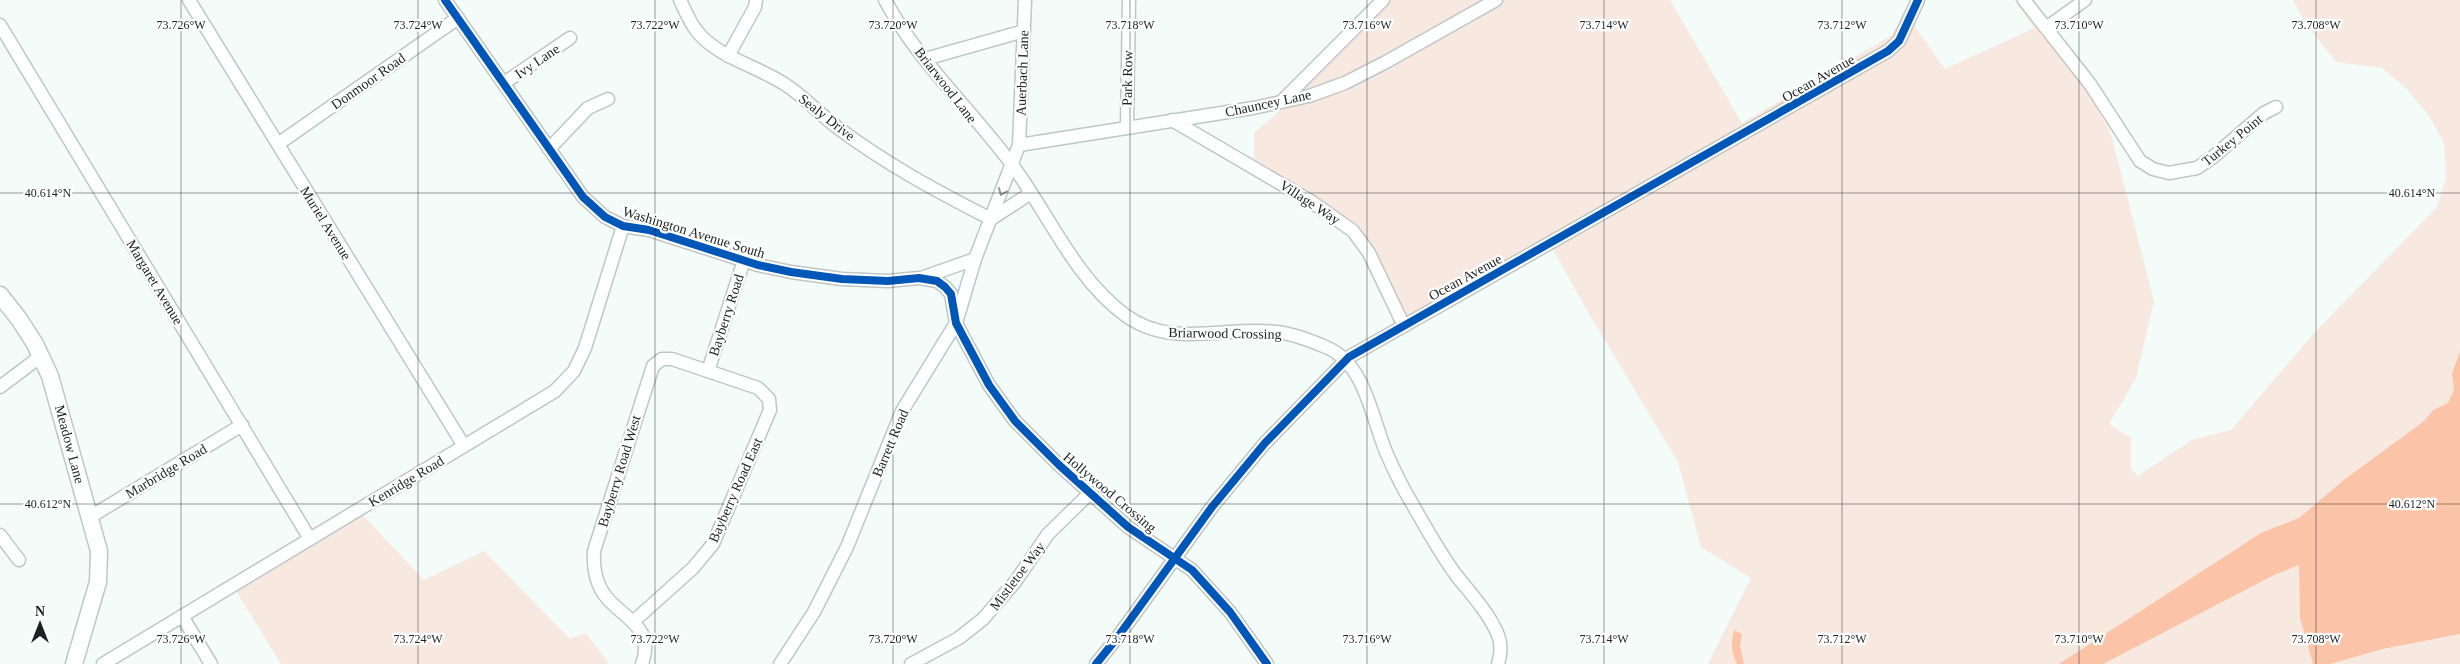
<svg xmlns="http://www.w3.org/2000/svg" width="2460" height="664" viewBox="0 0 2460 664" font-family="Georgia,serif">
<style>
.green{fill:#f7e8e0}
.water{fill:#fbc3a7}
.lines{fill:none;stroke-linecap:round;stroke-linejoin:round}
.minor-casing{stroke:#c0c6c5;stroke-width:15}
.major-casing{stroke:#c0c6c5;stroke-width:19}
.minor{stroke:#fdfffe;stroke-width:12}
.major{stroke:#fdfffe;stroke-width:16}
.cycleway-casing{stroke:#fff;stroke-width:11}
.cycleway{stroke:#0057b8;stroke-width:8}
.oneway{stroke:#979c9b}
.ticks{fill:none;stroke:#1b2221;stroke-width:1;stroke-opacity:0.45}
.labels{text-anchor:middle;stroke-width:4.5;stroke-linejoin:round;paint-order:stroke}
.street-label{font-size:14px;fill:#1b2221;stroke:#fff}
.ticks-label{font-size:12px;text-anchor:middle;fill:#1b2221;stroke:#fff;stroke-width:4.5;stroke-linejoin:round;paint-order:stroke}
</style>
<rect width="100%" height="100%" fill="#f4fcfa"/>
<g class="green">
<path d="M1390,0H1670L1742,123L1892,35L1904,11L1945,69L2034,28L2014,0H2034L2048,18L2111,134L2154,301L2136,378L2109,424L2131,438V469L2138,476L2192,440L2231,430L2315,332L2437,207L2446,178L2444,143L2429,116L2405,87L2382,68L2336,62L2304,21L2293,0H2460V351L2452,374L2454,390L2448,403L2433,410L2424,421L2345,479L2299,518L2300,618L2313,664H1708L1751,578L1701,547L1678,462L1588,312L1547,239L1407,320L1362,229L1254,159V133L1299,94Z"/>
<path d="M359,511L424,580L484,551L570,639L586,633L609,664H281L233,586Z"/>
<path d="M2460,634V664H2330L2383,649Z"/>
</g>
<g class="water">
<path d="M2460,351V634L2383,649L2330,664H2313L2300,618L2299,565L2274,575L2103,664H2059L2261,533L2299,518L2345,479L2424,421L2433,410L2448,403L2454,390L2452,374Z"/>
<path d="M1734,630L1742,634L1740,645L1744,664H1737C1731,651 1731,644 1734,630Z"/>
</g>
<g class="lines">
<g class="minor-casing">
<g id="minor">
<path d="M189,0L464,446"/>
<path d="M445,0L583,197L605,217L623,226L649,230L758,265L791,272L842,279L888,281L919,278L937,281L945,287L951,294L956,323L989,385L1015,421L1059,465L1128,527L1192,570L1230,612L1267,664"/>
<path d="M680,0C685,10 689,21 696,30C718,59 760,66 789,87C806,99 821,115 838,128C886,164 938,192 991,219"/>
<path d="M885,0C918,62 972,110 1013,166C1049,215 1075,278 1125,315C1171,349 1224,326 1277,332C1294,334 1312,341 1328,348C1365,365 1372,418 1386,452C1393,468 1401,485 1410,500C1425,526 1439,552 1456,575C1471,594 1489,613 1498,635C1502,645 1501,654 1498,664"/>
<path d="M2024,0L2090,84L2140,161L2153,169L2169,173L2197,168L2213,157L2264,113L2276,107"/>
<path d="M0,25L310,539"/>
<path d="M2046,28L2085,0"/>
<path d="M728,56L755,7L756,0"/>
<path d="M925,59L1024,31"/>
<path d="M504,83L570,38"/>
<path d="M1283,100L1383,0"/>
<path d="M1172,120L1312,202L1353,231L1369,253L1404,326"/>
<path d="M1127,126L1129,0"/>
<path d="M278,144L458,18"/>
<path d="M1019,145L1253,108L1309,96L1345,83L1386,62L1496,0"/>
<path d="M549,149L588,108L608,99"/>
<path d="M991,219L1031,193"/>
<path d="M921,278L975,259"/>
<path d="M708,371L744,260"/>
<path d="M0,387L41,356"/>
<path d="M90,517L242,425"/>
<path d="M0,535L19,560"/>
<path d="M182,616L211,664"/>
<path d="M634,621L693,568L713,544L770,410L769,399L758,388L672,359H662L653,366L594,551C593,568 596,585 607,598C626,620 655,628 642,664"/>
<path d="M103,664L555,391L574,371L585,348L623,226"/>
<path d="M780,664L814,612L847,547L902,411L956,323L975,259L1019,145L1025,0"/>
<path d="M911,664L959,638L983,619L1015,582L1048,534L1089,494"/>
<path d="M1096,664L1117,638L1212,507L1265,443L1349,357L1888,51L1899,41L1918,0"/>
</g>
</g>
<g class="major-casing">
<path id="major" d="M0,295L19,319L35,344L50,376L99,551L98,582L74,664"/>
</g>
<use href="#minor" class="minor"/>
<use href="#major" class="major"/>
<g class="cycleway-casing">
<g id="cycleway">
<path d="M445,0L583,197L605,217L623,226L649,230L758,265L791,272L842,279L888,281L919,278L937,281L945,287L951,294L956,323L989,385L1015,421L1059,465L1128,527L1192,570L1230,612L1267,664"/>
<path d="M1096,664L1117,638L1212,507L1265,443L1349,357L1888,51L1899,41L1918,0"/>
</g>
</g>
<use href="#cycleway" class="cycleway"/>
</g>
<defs><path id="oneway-chevron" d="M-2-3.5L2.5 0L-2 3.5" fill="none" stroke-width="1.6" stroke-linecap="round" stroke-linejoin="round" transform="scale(1.25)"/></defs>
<use class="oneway" href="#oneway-chevron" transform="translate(1002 192) rotate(112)"/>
<path class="ticks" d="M181,0V664M418,0V664M655,0V664M893,0V664M1130,0V664M1367,0V664M1604,0V664M1842,0V664M2079,0V664M2316,0V664M0,193H2460M0,504H2460"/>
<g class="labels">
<g class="street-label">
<text transform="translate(537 61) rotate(-34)" y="5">Ivy Lane</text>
<text transform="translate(1022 73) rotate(-88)" y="5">Auerbach Lane</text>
<text transform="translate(1127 78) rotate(-89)" y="5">Park Row</text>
<text transform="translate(1818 78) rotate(-30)" y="5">Ocean Avenue</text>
<text transform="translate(368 81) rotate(-35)" y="5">Donmoor Road</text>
<text transform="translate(946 85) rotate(52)" y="5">Briarwood Lane</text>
<text transform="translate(1268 103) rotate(-12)" y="5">Chauncey Lane</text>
<text transform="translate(827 117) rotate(38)" y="5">Sealy Drive</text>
<text transform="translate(2232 140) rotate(-39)" y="5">Turkey Point</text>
<text transform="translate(1310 202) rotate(33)" y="5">Village Way</text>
<text transform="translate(326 223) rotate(58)" y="5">Muriel Avenue</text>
<text transform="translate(694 232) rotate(17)" y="5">Washington Avenue South</text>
<text transform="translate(1465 277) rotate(-29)" y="5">Ocean Avenue</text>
<text transform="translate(155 282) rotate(59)" y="5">Margaret Avenue</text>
<text transform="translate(726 315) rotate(-72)" y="5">Bayberry Road</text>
<text transform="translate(1225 333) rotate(1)" y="5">Briarwood Crossing</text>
<text transform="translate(890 443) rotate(-67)" y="5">Barrett Road</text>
<text transform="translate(70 444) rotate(75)" y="5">Meadow Lane</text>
<text transform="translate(166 471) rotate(-31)" y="5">Marbridge Road</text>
<text transform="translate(619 471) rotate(-73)" y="5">Bayberry Road West</text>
<text transform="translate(406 481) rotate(-31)" y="5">Kenridge Road</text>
<text transform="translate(735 490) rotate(-66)" y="5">Bayberry Road East</text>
<text transform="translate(1110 492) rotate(40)" y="5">Hollywood Crossing</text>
<text transform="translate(1017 576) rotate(-53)" y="5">Mistletoe Way</text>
</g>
</g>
<g class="ticks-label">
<text x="181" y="29">73.726°W</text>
<text x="418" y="29">73.724°W</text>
<text x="655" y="29">73.722°W</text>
<text x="893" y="29">73.720°W</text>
<text x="1130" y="29">73.718°W</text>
<text x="1367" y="29">73.716°W</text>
<text x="1604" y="29">73.714°W</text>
<text x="1842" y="29">73.712°W</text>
<text x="2079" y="29">73.710°W</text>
<text x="2316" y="29">73.708°W</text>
<text x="48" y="197">40.614°N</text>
<text x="2412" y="197">40.614°N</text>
<text x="48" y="508">40.612°N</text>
<text x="2412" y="508">40.612°N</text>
<text x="181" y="643">73.726°W</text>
<text x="418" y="643">73.724°W</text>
<text x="655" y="643">73.722°W</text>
<text x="893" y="643">73.720°W</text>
<text x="1130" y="643">73.718°W</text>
<text x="1367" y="643">73.716°W</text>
<text x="1604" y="643">73.714°W</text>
<text x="1842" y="643">73.712°W</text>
<text x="2079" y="643">73.710°W</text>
<text x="2316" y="643">73.708°W</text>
</g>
<g transform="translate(40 624)" stroke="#ffffff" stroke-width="4" paint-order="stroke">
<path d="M0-4L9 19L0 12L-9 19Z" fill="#1b2221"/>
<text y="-8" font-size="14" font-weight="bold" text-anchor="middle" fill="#1b2221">N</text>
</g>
</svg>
